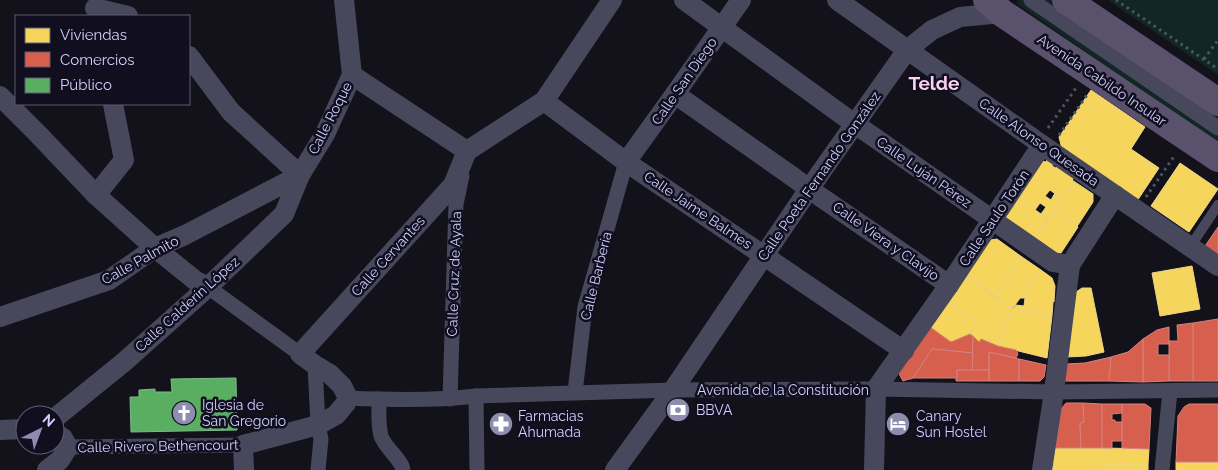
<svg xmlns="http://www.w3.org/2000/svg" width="1218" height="470" viewBox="0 0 1218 470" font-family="Raleway,sans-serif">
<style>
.green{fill:#112625}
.homes{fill:#f6d55c;stroke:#ebd38c}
.shops{fill:#d6604d;stroke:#d48182}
.public{fill:#5aae61;stroke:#7eb890}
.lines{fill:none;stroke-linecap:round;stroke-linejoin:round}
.path{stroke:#495862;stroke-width:3;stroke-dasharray:2.5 4;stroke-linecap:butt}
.service{stroke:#47485c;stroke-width:10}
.pedestrian{stroke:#47485c;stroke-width:15}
.minor{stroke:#47485c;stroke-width:20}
.primary{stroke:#5a516d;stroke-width:28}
.labels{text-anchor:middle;stroke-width:5;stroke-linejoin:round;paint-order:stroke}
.street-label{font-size:14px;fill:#d1cffc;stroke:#100e1f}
.poi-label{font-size:14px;fill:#d1cffc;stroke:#100e1f;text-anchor:start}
.district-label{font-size:19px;font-weight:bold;fill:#fcd1ef;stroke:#100e1f}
</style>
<rect width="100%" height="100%" fill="#13121b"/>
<g class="green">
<path d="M1019,0H1053L1218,112V144L1016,3Z"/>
<path d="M1108,0H1218V75Z"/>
</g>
<g class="homes">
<path d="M1091,90L1145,127L1131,149L1159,168L1137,201L1062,149L1059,137Z"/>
<path d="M1047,160L1053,164L1052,166L1056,168L1057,167L1074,178L1072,180L1075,182L1063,199L1031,177L1042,161L1046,162Z"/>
<path d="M1180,163L1218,189L1189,232L1151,206Z"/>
<path d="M1031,177L1050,190L1045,196L1051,200L1055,193L1063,199L1048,219L1041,214L1046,207L1040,203L1035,210L1016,197Z"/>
<path d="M1075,182L1093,194V202L1078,225L1055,209Z"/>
<path d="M1017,197L1048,219L1034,240L1002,218Z"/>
<path d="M1055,209L1078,225L1077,226L1078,227L1061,253L1051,255L1034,240Z"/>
<path d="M997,239L1022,257L995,296L966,275L990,240Z"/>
<path d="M1022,257L1041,270L1012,309L995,296Z"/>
<path d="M1192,266L1200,309L1160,316L1152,273Z"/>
<path d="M1041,270L1052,278L1055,286L1054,302H1052L1053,303L1052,316L1013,309L1016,305L1024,306L1025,298H1020Z"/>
<path d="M966,275L1012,309L998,346L981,339L979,342L970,334L978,323L947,302Z"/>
<path d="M1082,288H1091L1104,352L1086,356L1067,357L1076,292Z"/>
<path d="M947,302L978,323L970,334L951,342L930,327Z"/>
<path d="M1012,309L1052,316L1047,358L998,346Z"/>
<path d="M1055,448H1104L1103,464H1102L1101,470H1050L1051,467H1053Z"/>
<path d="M1104,448L1149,449L1148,464H1103Z"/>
<rect x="1176" y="462" width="42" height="8"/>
<path d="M1102,464H1148V470H1101Z"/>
</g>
<g class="shops">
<path d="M1218,227V259L1203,249Z"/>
<path d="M1218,319V381H1193V323Z"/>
<path d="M1193,323V381H1169V341H1178L1177,325Z"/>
<path d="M930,327L951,342L970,334L973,336V353L932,349L913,378L911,379H909L903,381L897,370Z"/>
<path d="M1169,327V344H1158V355H1169V381L1143,382V339L1157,330Z"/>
<path d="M973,336L979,342L981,339L998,346L1016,350L1018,354L1016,358L989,352V370L972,371Z"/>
<path d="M1143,339V382L1109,381L1111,357L1128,352Z"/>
<path d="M932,349L973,353L972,371L957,370V378H913Z"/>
<path d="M989,352L1019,359V381H989Z"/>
<path d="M1111,357L1109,381H1064L1066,364L1085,363Z"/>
<path d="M1019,359L1046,365L1044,377L1040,381H1019Z"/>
<path d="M957,370H989V381H956V378H957Z"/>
<path d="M1066,403H1083L1084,422L1080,423L1081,448H1055L1061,409Z"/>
<path d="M1083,403L1102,404V448H1081L1080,423L1084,422Z"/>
<path d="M1102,404H1122V413L1112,414V420H1115V422H1122V441H1112V448H1102Z"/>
<path d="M1122,404H1145L1151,408L1149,449L1122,448Z"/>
<path d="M1189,404H1218V462H1176L1178,416L1184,407Z"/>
</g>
<path class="public" d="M236,378L237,430L131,432L130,397H139V390L155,389V392H172L171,379Z"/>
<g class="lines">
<g class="path">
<path d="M1116,0L1218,69"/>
<path d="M1204,59L1218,40"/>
<path d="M1048,128L1076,88"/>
<path d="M1059,135L1087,95"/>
<path d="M1146,197L1175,155"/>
</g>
<path class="service" d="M1190,247L1218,205"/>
<g class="pedestrian">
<path d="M1031,0L1218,128"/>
<path d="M208,287L300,354"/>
<path d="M315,365L318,425L321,439L318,470"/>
<path d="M575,392L585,307L626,162"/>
<path d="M476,396L477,470"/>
<path d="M348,398C391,400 434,401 476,396L673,390L876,389L1054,392L1218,390"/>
<path d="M379,399C379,411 378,425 381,436C385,448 402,460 403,470"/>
<path d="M450,399L456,204L462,176"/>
<path d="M68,447L243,445"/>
<path d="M1162,470L1170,391"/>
</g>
<g class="minor">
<path d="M684,0L845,117L1053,262L1070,265"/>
<path d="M837,0L1042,145L1218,266"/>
<path d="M95,8L128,16"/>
<path d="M189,56L231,112L300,175"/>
<path d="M352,75L467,151"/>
<path d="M675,94L793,177L809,189L949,285"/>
<path d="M0,96L37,133L96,195L155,248L196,281L208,287"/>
<path d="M544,101L626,162L904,351"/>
<path d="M467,151L544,101L612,0"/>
<path d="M626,162L675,94L741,0"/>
<path d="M96,195L124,160L113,104"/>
<path d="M0,317L109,280L155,248L185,235L300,175"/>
<path d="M55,418L124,362L208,287L284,214L300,175L325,134L352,75L344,0"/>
<path d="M0,430L25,429"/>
<path d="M47,470L60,460L68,447L63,438L55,433"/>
<path d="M244,470L243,445L318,425L336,415L346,403L348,398L342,386L330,374L315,365L300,354L453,185L467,151"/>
<path d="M615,470L673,390L809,189L907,50L932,30L960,17L1002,13"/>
<path d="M874,470L876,389L949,285L1042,145"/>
<path d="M1042,470L1054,392L1070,265L1115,195"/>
</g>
<g class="primary">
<path d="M987,0L1002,13L1218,158"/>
<path d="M1066,0L1218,102"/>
</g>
</g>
<defs>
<g id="bank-disc" transform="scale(1.25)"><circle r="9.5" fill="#8e8dad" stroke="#100e1f"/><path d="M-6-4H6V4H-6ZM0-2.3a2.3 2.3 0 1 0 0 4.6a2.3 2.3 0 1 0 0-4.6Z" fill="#fff"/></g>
<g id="church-disc" transform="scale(1.25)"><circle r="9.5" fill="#8e8dad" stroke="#100e1f"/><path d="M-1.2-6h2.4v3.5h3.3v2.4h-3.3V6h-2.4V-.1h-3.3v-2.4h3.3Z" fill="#fff"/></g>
<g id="pharmacy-disc" transform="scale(1.25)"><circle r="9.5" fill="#8e8dad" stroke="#100e1f"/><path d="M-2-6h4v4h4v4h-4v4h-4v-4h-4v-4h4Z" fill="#fff"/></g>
<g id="hotel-disc" transform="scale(1.25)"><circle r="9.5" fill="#8e8dad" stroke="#100e1f"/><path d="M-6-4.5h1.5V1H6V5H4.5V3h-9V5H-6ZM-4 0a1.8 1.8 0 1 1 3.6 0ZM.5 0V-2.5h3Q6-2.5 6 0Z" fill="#fff"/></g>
</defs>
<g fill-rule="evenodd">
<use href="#bank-disc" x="678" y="410"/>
<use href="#church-disc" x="184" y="413"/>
<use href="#pharmacy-disc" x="501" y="424"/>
<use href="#hotel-disc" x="898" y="424"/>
</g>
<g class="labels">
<g class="street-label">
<text transform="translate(1102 80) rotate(34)" y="5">Avenida Cabildo Insular</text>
<text transform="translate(684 81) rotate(-55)" y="5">Calle San Diego</text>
<text transform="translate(330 118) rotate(-63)" y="5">Calle Roque</text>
<text transform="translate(1039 142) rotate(35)" y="5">Calle Alonso Quesada</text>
<text transform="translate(924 172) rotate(35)" y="5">Calle Luján Pérez</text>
<text transform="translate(819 176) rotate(-55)" y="5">Calle Poeta Fernando González</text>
<text transform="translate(698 210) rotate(34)" y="5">Calle Jaime Balmes</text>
<text transform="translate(994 218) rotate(-56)" y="5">Calle Saulo Torón</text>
<text transform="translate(886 241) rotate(35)" y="5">Calle Viera y Clavijo</text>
<text transform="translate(388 256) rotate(-48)" y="5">Calle Cervantes</text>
<text transform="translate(140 260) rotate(-29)" y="5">Calle Palmito</text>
<text transform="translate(454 274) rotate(-88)" y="5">Calle Cruz de Ayala</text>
<text transform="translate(596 276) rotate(-76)" y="5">Calle Barbería</text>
<text transform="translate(187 304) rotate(-42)" y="5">Calle Calderín López</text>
<text x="783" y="395">Avenida de la Constitución</text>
<text transform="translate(158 446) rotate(-1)" y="5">Calle Rivero Bethencourt</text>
</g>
<g class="poi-label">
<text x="202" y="410">Iglesia de<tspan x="202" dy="16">San Gregorio</tspan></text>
<text x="696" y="415">BBVA</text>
<text x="518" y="421">Farmacias<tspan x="518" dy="16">Ahumada</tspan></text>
<text x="916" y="421">Canary<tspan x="916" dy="16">Sun Hostel</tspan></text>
</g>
<g class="district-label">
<text x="934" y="90">Telde</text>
</g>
</g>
<rect x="15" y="15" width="175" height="90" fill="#100e1f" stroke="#5d5b77"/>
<rect x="25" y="28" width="25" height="15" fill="#f6d55c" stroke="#5d5b77"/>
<text x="60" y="40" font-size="15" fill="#d1cffc">Viviendas</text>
<rect x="25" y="52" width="25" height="15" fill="#d6604d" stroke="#5d5b77"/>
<text x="60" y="65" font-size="15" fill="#d1cffc">Comercios</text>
<rect x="25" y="78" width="25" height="15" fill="#5aae61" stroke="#5d5b77"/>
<text x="60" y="90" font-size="15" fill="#d1cffc">Público</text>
<g transform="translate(40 430) rotate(42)"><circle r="24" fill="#100e1f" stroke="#5d5b77"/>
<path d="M0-4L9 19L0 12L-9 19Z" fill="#8e8dad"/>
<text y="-8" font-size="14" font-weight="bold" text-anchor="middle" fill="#d1cffc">N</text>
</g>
</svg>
